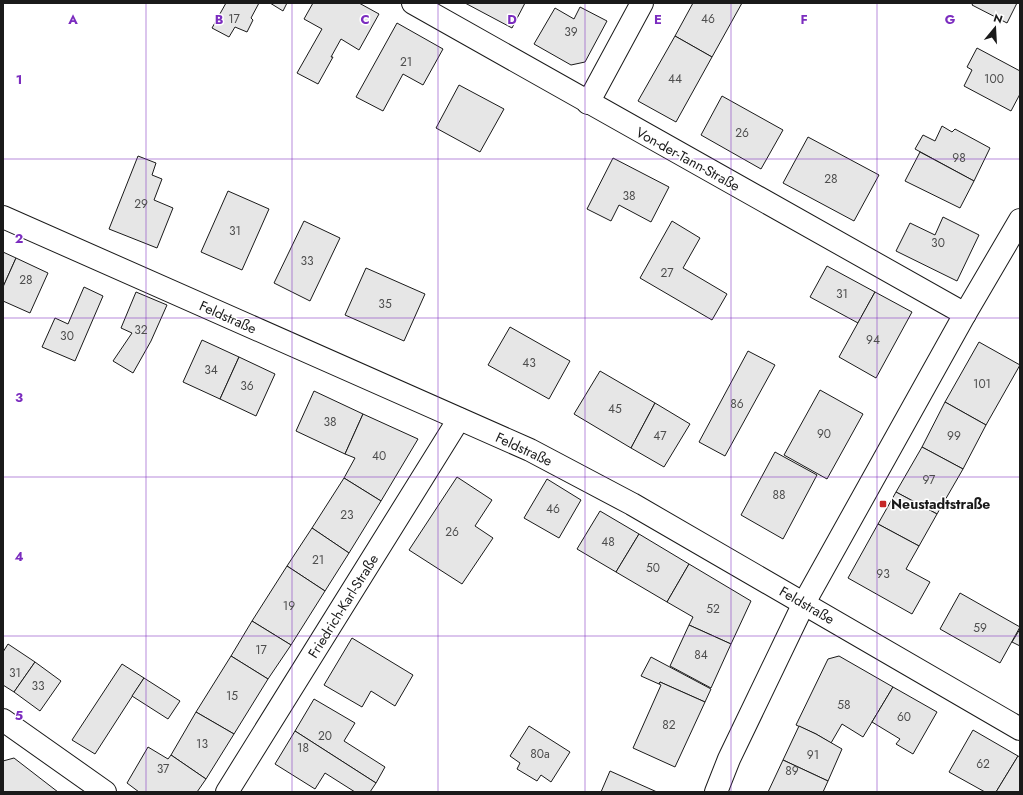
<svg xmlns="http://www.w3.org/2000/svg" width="1023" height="795" viewBox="0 0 1023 795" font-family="Jost,sans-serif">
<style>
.building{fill:#e6e6e6;stroke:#1a1a1a}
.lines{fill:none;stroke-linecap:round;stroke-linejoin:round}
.minor-casing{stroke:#1a1a1a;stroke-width:24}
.minor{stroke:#fff;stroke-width:22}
.grid{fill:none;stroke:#7b2cbf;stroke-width:1;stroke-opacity:0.55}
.poi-dot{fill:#c62828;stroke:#fff;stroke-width:1.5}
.labels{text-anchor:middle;stroke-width:3;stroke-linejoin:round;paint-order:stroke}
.number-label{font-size:12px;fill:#4d4d4d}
.street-label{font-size:14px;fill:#1a1a1a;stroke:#fff}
.poi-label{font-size:14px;font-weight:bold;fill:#1a1a1a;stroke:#fff;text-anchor:start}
.grid-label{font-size:13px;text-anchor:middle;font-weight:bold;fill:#7b2cbf;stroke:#fff;stroke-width:3;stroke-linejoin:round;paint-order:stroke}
</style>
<rect width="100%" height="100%" fill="#fff"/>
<g class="building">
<path d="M226,3H259L251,18L253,20L247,32L235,27L229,37L212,28Z"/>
<path d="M270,3H287L283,11Z"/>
<path d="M313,3H359L379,14L359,50L341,39L331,57H333L318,84L297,73L322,29L304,19Z"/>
<path d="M465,3H525L512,28Z"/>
<path d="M693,3H742L712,57L675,36Z"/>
<path d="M973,3H1017L1007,23L972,5Z"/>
<path d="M580,7L607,21L585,62L571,65L534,44L555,8L574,19Z"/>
<path d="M397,23L443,49L423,85L403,74L383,111L356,97Z"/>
<path d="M675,36L712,57L676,122L638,101Z"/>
<path d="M977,48L1020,71V94L1011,111L964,86L972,70L967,67Z"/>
<path d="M459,85L504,109L480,152L436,128Z"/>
<path d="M722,96L783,130L761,169L701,135Z"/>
<path d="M942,126L952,132L955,129L990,148L974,181L915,149L923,135L935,141Z"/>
<path d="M808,137L879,175L854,221L783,183Z"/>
<path d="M920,152L974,181L960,208L905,181Z"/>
<path d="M138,156L156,163L152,175L162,179L154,200L173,208L157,248L109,229Z"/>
<path d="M613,158L669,187L651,222L619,205L611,221L587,209Z"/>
<path d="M228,191L269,209L242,270L201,252Z"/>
<path d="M943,217L979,235L957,281L896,251L910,223L935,235Z"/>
<path d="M304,221L340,238L310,301L274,283Z"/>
<path d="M672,221L700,238L683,268L727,294L712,320L640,278Z"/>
<path d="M3,252L16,258L3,287Z"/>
<path d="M16,258L48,273L30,313L3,301V287Z"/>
<path d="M827,266L875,292L858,323L810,297Z"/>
<path d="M366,268L425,294L404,341L345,315Z"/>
<path d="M84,287L103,296L75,361L42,347L55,318L68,324Z"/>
<path d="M136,292L167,305L151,341L133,373L113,361L132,333L121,328Z"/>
<path d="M875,292L912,312L876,378L839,357Z"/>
<path d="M510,327L570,361L549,399L488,365Z"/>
<path d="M202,340L239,357L220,399L183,382Z"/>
<path d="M979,342L1020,365L986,425L945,402Z"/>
<path d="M748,351L775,365L725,456L699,442Z"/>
<path d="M239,357L275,374L256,416L220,399Z"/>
<path d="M600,371L655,403L631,448L574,414Z"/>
<path d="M820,390L863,414L827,479L784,455Z"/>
<path d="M314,391L363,414L345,454L296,431Z"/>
<path d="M945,402L986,425L963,469L922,447Z"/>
<path d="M655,403L690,424L664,467L631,448Z"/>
<path d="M363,414L418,439L381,501L344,478L355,458L345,454Z"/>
<path d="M922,447L963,469L937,514L896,492Z"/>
<path d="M775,452L817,475L783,539L741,515Z"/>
<path d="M457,477L492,500L475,526L493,538L462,584L409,550Z"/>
<path d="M344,478L381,501L349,553L312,528Z"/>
<path d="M547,479L581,500L559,538L524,518Z"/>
<path d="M896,492L937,514L919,546L878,524Z"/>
<path d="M600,511L639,534L616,572L577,549Z"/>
<path d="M878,524L919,546L906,569L930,582L912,614L848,578Z"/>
<path d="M312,528L349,553L325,591L287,566Z"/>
<path d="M639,534L689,564L667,602L616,572Z"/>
<path d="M689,564L751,601L731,644L689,625L693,617L667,602Z"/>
<path d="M287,566L325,591L291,645L252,621Z"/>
<path d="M960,593L1020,627L1000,663L940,629Z"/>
<path d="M252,621L291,645L268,679L231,656Z"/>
<path d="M689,625L731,644L711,688L670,666Z"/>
<path d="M1020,629V646L1012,642Z"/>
<path d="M352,638L413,675L395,706L371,691L362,707L324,685Z"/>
<path d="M8,644L35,662L14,692L3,685V652Z"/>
<path d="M231,656L268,679L234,734L196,712Z"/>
<path d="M839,656L893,687L863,737L842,724L831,743L816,734L796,725L828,659Z"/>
<path d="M651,657L711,689L705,702L660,682L659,684L641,676Z"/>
<path d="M35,662L61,681L40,711L14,692Z"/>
<path d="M122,664L144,678L95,754L72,740Z"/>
<path d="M144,678L180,701L168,719L132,696Z"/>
<path d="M660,682L705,702L675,767L633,748L661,685L659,684Z"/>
<path d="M893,687L937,712L913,754L896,744L900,739L872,722Z"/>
<path d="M314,699L355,723L344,741L385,767L376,783L295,731Z"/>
<path d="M196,712L234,734L206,779L171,755Z"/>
<path d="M529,726L570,752L551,782L541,775L537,781L517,769L520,763L510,756Z"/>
<path d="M799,726L816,734L842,749L828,781L783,760Z"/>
<path d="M973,730L1018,756L996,792H985L949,772Z"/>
<path d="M295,731L376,783L370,792H355L325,773L315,789L275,764Z"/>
<path d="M148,747L168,759L171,755L206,779L197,792H139L127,783Z"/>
<path d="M1018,756L1020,757V792H996Z"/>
<path d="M14,758L58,792H3V761Z"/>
<path d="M783,760L828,781L823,792H768Z"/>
<path d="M610,771L657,792H601Z"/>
</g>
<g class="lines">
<g class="minor-casing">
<g id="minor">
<path d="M413,3L965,314"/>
<path d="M588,103L642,3"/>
<path d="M3,217L530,450L632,504L1020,729"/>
<path d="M3,720L105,792"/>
<path d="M227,792L459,419"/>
<path d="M716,792L729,759L804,603L965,314L1020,220"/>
</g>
</g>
<use href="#minor" class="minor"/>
</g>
<path class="grid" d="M146,3V792M292,3V792M438,3V792M585,3V792M731,3V792M877,3V792M3,159H1020M3,318H1020M3,477H1020M3,636H1020"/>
<rect class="poi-dot" x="879" y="500" width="8" height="8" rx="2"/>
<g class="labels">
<g class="number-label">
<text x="234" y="23">17</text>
<text x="708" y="23">46</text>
<text x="571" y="36">39</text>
<text x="406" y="66">21</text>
<text x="675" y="83">44</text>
<text x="994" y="83">100</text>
<text x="742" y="137">26</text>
<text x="959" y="162">98</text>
<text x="831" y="183">28</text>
<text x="629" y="200">38</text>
<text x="141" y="208">29</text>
<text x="235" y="235">31</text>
<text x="938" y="247">30</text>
<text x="307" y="265">33</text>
<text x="667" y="277">27</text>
<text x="26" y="284">28</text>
<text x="842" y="298">31</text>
<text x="385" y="308">35</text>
<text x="141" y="334">32</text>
<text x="67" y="340">30</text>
<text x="873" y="344">94</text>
<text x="529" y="367">43</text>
<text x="211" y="374">34</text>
<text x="982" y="388">101</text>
<text x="247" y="390">36</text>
<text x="737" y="408">86</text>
<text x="615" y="413">45</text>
<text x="330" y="426">38</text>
<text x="824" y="438">90</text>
<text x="660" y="440">47</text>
<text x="954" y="440">99</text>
<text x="379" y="460">40</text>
<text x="929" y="484">97</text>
<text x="779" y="499">88</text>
<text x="553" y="513">46</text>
<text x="347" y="519">23</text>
<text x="452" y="536">26</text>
<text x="608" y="546">48</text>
<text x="318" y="564">21</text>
<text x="653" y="572">50</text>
<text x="883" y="578">93</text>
<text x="289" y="610">19</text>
<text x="713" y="613">52</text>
<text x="980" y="632">59</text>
<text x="261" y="654">17</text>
<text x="701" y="659">84</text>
<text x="15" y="677">31</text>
<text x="38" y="690">33</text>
<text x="232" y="700">15</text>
<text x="844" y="709">58</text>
<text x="904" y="721">60</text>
<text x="669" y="729">82</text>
<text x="325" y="740">20</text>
<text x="202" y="748">13</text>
<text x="303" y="752">18</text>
<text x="540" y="758">80a</text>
<text x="813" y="759">91</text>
<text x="983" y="768">62</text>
<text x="163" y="773">37</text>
<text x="792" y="775">89</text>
</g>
<g class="street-label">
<text transform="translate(688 159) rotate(29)" y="5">Von-der-Tann-Straße</text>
<text transform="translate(228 317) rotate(24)" y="5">Feldstraße</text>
<text transform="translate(524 449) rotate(25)" y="5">Feldstraße</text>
<text transform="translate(807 605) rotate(30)" y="5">Feldstraße</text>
<text transform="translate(343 606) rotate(-58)" y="5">Friedrich-Karl-Straße</text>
</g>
<g class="poi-label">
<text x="891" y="509">Neustadtstraße</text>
</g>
</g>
<g class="grid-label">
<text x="73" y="24">A</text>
<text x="219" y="24">B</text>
<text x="365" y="24">C</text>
<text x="512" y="24">D</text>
<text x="658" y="24">E</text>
<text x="804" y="24">F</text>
<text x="950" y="24">G</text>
<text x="19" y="84">1</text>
<text x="19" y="243">2</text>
<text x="19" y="402">3</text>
<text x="19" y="561">4</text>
<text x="19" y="720">5</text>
</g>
<rect width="1023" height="795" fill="none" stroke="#1a1a1a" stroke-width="8"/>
<g transform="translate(995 28) rotate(18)" stroke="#ffffff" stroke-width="3" paint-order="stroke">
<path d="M0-3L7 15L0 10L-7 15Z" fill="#1a1a1a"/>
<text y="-6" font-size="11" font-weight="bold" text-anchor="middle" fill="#1a1a1a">N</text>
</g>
</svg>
